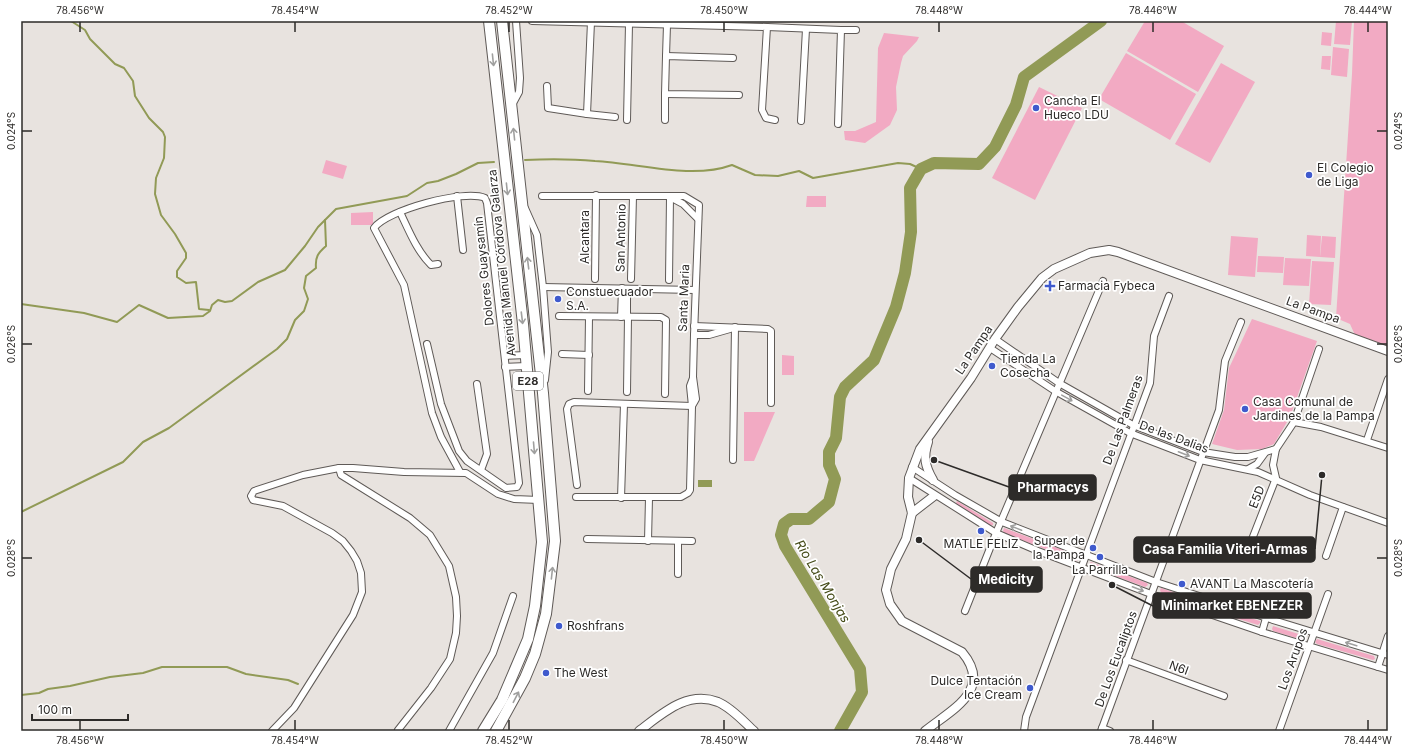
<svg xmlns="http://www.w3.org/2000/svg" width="1409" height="752" viewBox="0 0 1409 752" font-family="Inter,sans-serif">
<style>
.green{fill:#f2aac3}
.water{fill:#919a56}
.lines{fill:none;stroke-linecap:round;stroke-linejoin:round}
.stream{stroke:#919a56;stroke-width:2}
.river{stroke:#919a56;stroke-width:12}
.minor-casing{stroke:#5f5a57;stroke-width:8}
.tertiary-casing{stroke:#5f5a57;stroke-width:10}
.primary-casing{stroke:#5f5a57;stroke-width:12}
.minor{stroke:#fff;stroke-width:6}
.tertiary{stroke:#fff;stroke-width:8}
.primary{stroke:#fff;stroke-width:10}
.oneway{stroke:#a0a09f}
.ticks{fill:none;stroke:#2d2b29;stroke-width:1.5}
.poi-dot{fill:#3f5acd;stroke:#fff;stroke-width:1.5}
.labels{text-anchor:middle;stroke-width:3.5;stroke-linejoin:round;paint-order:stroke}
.shield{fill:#fff;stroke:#6c6b69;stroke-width:1}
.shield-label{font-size:11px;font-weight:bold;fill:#2d2b29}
.poi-label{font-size:12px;fill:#2d2b29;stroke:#fff;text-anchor:start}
.street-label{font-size:12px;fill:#2d2b29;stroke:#fff}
.water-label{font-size:13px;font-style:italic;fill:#454b18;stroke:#fff}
.leader{fill:none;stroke:#2d2b29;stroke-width:1.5}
.callout-dot{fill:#2d2b29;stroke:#fff;stroke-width:1.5}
.callout{fill:#2d2b29;stroke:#2d2b29;stroke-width:1.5}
.callout-label{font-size:13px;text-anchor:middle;font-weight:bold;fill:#fff}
.neatline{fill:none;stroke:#2d2b29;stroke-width:1.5}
.ticks-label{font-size:10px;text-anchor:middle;fill:#2d2b29}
</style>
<rect width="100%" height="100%" fill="#e8e3df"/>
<g class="green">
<path d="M1145,21H1181L1224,46L1198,92L1127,51Z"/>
<path d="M1336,21H1352L1350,45L1334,44Z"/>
<path d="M1354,21H1388V347L1355,335L1350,324L1336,318L1352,74Z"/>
<path d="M1322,32L1332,33L1331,46L1321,45Z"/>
<path d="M884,33L919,37L917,41L903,56L901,63L896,87L897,110L890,125L865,143L845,140L844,131H855L876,122L878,48Z"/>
<path d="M1333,47L1349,49L1347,77L1331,75Z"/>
<path d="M1126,53L1196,94L1170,140L1099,99Z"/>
<path d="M1322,56H1331L1330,70L1321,69Z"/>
<path d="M1221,63L1255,82L1210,163L1175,144Z"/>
<path d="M1039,87L1082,108L1035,200L992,178Z"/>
<path d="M326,160L347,166L343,179L322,173Z"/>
<path d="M807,196H826V207H806Z"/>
<path d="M373,212V225H351V213Z"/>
<path d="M1307,235L1321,236L1320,257L1306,256Z"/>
<path d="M1231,236L1258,238L1255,277L1228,275Z"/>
<path d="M1322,236L1336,237L1335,258L1320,257Z"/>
<path d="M1258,256L1284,257L1283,273L1257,272Z"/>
<path d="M1285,258L1311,259L1309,286L1283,285Z"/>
<path d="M1312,261L1334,262L1331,305L1309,304Z"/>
<path d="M1252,319L1317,341L1290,417L1274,444L1262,449L1237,450L1212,444L1224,410L1229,368Z"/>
<path d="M782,355L794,356V375H782Z"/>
<path d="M744,412H775L754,461H744Z"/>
<path d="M957,501L993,523V525L990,526L955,505Z"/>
<path d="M1004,528L1079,556V559L1076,561L1004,533L1003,531Z"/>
<path d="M1091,562L1147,583L1148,585L1145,587L1091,567L1089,564Z"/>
<path d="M1161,588L1218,607L1219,610L1216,611L1161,593L1160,590Z"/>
<path d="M1229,611L1260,621V623L1258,625L1229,616L1227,613Z"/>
<path d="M1273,626L1305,636V639L1303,640L1273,631L1272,629Z"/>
<path d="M1317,639L1374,656L1375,659L1373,660L1317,644L1315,642Z"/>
</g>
<rect class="water" x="698" y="480" width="14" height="7"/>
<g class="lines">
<g class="stream">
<path d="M71,21L85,30L90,39L115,64L124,68L133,81L135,96L149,118L163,132L165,137L164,158L156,178L155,194L161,215L175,234L186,253V258L177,271V277L186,283L196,282L199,309L209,310"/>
<path d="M525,160C548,159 572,159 595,161C638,163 691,180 732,165L755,175L778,176L799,171L813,178L898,163L910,164L921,169"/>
<path d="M21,304L84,313L117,322L139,305L168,318L203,316L210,311L212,305L218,300L225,302L232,301L258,282L285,270L305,246L318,227L336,209L407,196L427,183L438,181L456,174L478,163L494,162"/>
<path d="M21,512L123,462L143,442L169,428L277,349L287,339L295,320L304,311L308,299L304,288L306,276L316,268C315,257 318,253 326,246L325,220"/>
<path d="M21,695L39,693L48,689L70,686L110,677L143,673L162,667H227L246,674L288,680L298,684"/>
</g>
<path class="river" d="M840,731L862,692L860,669L785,546L781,535L784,524L791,519H809L829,502L835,479L829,465V452L836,438L840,397L845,387L874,360L896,307L905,273L911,232L910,188L921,169L934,163L979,164L995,147L1016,105L1024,77L1101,21"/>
<g class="minor-casing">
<g id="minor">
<path d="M532,21L767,27L762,110L766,118L775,120"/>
<path d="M767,27L841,30L838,124"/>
<path d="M841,30H856"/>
<path d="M666,56L667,25"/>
<path d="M733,58L666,56L665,94L739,95"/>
<path d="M547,86L548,108L587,114L591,22"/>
<path d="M512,105L519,92L520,78L516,21"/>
<path d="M587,114L615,117"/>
<path d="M627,120L629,24"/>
<path d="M665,120V94"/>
<path d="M801,121L806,29"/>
<path d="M457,196L463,250"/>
<path d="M542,196H684L699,205L694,335L693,377L696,399L692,406"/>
<path d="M670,197L683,204L698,219"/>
<path d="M525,208L537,235L543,287L548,352L545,380"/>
<path d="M400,212C409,231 417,251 431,265L438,264"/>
<path d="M595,279L596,195"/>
<path d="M631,279L633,196"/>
<path d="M669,280L670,197"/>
<path d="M543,287L695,290"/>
<path d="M627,289V317"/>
<path d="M559,316L661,317L666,320L665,394"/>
<path d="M621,317L622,288"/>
<path d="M694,326L768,329L771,331V403"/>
<path d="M694,335H709L730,329"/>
<path d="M995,339L1059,383L1133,425L1203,452L1235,457H1248L1276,449"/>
<path d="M427,344L441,404L459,451L467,461L506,488L517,487L519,483L487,203L485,198C464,189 387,210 374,228L404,285L432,413L441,437L460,472"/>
<path d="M990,348L1055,391L1130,433L1200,460L1258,472L1310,495L1388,523"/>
<path d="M562,354L589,355"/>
<path d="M505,356L526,355"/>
<path d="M505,367L527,366"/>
<path d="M477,384L487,454L481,470"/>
<path d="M588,391L589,317"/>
<path d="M627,392L628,317"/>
<path d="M1294,422L1321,427L1388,448"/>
<path d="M1367,440L1388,379"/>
<path d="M733,460L735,327"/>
<path d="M912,467L955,495L1002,522L1156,582L1270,619L1388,655"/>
<path d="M339,468L341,475L410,518L430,535L449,566L456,597L457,616L456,633L450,659L431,688L398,730"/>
<path d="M1248,469L1257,464L1265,453"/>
<path d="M909,478L996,533L1038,551L1151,594L1262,632L1388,670"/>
<path d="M577,485L567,409L569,404L574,402L692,406"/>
<path d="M576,497H681L688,493L690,490L692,406L690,386L693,378"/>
<path d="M621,498L624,404"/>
<path d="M587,539L692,541"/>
<path d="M648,541L649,498"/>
<path d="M678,542V574"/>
<path d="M1247,552L1276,478L1273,465L1276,449L1294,422L1319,349"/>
<path d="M1326,556L1343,507"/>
<path d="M965,611L996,533L1103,281"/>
<path d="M1262,632L1266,618"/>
<path d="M1126,660L1224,696"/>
<path d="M1378,667L1388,636"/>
<path d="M1102,728L1110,731"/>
<path d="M272,731L294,708L353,615L362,592L361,573L357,561L351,551L343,541L332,533L283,506L253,500L251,496L254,491L303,475L339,468H353L404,472L466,473L498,494L514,499L539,500"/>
<path d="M449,731L493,653L513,596"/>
<path d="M1024,731L1026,717L1150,383L1154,336L1169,296"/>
<path d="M1101,731L1219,410L1225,361L1241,322"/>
<path d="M1279,731L1328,594"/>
</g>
</g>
<g class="tertiary-casing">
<g id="tertiary">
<path d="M928,442C923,457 925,466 933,480"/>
<path d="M912,513L934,496"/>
<path d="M639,731C662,714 687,690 718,702C732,708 744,722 754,731"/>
<path d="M925,731C951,710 994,690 962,652L902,621L890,604L886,590L888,582L891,569L906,539L912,513L908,497L909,478L920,449L971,378L995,339L1018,307L1042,278L1054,269L1090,253L1109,250L1118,252L1388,351"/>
</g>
</g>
<g class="primary-casing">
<g id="primary">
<path d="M483,731L502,700L528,639L535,606L542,542L523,324L489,21"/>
<path d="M496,731L525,678L535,654L546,614L555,541L543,393L502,21"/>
</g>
</g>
<use href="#minor" class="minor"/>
<use href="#tertiary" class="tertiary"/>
<use href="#primary" class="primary"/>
</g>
<defs><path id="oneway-shaft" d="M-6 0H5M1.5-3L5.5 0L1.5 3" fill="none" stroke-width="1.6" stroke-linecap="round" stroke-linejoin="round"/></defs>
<g class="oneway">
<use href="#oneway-shaft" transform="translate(493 60) rotate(84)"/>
<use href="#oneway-shaft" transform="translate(514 134) rotate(-96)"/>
<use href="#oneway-shaft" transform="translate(507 189) rotate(84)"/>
<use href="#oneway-shaft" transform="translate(528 263) rotate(-97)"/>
<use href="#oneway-shaft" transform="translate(522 318) rotate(83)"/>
<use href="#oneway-shaft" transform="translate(1067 398) rotate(29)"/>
<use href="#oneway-shaft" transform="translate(534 448) rotate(85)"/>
<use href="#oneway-shaft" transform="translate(1184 454) rotate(21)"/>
<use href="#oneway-shaft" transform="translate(1016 528) rotate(-159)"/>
<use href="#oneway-shaft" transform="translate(552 573) rotate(-84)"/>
<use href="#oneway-shaft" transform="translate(1138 589) rotate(21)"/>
<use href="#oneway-shaft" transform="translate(1351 644) rotate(-163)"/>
<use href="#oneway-shaft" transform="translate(516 697) rotate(-63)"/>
</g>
<path class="ticks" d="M80,22V32M295,22V32M509,22V32M724,22V32M939,22V32M1153,22V32M1368,22V32M22,131H32M1377,131H1387M22,344H32M1377,344H1387M22,558H32M1377,558H1387M80,720V730M295,720V730M509,720V730M724,720V730M939,720V730M1153,720V730M1368,720V730"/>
<g class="poi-dot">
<circle cx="1036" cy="108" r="4"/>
<circle cx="1309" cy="175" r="4"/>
<path d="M1048 280h4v4h4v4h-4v4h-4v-4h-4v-4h4z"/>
<circle cx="558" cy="299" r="4"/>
<circle cx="992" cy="366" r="4"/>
<circle cx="1245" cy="409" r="4"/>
<circle cx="981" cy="531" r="4"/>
<circle cx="1093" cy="548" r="4"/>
<circle cx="1100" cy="557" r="4"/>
<circle cx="1182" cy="584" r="4"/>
<circle cx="559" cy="626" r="4"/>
<circle cx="546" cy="673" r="4"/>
<circle cx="1030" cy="688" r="4"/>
</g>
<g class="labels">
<rect class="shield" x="513" y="372" width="30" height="18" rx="3"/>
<g class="shield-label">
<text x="528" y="385">E28</text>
</g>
<g class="poi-label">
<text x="1044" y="105">Cancha El<tspan x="1044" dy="14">Hueco LDU</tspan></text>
<text x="1317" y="172">El Colegio<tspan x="1317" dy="14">de Liga</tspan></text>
<text x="1058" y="290">Farmacia Fybeca</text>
<text x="566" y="296">Constuecuador<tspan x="566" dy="14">S.A.</tspan></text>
<text x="1000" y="363">Tienda La<tspan x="1000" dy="14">Cosecha</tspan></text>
<text x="1253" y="406">Casa Comunal de<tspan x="1253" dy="14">Jardines de la Pampa</tspan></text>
<text x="1085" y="545" text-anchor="end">Super de<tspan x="1085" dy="14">la Pampa</tspan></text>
<text x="981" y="548" text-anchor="middle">MATLE FELIZ</text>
<text x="1100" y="574" text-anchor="middle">La Parrilla</text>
<text x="1190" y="588">AVANT La Mascotería</text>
<text x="567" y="630">Roshfrans</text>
<text x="554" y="677">The West</text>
<text x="1022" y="685" text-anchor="end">Dulce Tentación<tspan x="1022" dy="14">Ice Cream</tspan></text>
</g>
<g class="street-label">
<text transform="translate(585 237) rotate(-90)" y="4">Alcantara</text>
<text transform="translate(621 238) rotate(-89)" y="4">San Antonio</text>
<text transform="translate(502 263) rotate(-96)" y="4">Avenida Manuel Córdova Galarza</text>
<text transform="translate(484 271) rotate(-96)" y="4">Dolores Guaysamín</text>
<text transform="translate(684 298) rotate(-88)" y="4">Santa Maria</text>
<text transform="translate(1313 310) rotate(20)" y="4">La Pampa</text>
<text transform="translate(974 350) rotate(-56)" y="4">La Pampa</text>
<text transform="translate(1123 420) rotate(-70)" y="4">De Las Palmeras</text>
<text transform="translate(1174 437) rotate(20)" y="4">De las Dalias</text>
<text transform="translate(1257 497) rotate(-69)" y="4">E5D</text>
<text transform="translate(1116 659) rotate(-70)" y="4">De Los Eucaliptos</text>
<text transform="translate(1293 659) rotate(-70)" y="4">Los Arupos</text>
<text transform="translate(1179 668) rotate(20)" y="4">N6I</text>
</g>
<g class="water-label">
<text transform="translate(823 581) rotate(59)" y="5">Rio Las Monjas</text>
</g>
</g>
<path class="leader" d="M934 460L1009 487M1322 475L1315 549M919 540L971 579M1112 585L1153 606"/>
<g class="callout-dot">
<circle cx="934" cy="460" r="4"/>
<circle cx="1322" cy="475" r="4"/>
<circle cx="919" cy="540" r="4"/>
<circle cx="1112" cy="585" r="4"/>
</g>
<g class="callout">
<rect x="1009" y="475" width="87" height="25" rx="4"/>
<rect x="1134" y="537" width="181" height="25" rx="4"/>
<rect x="971" y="567" width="71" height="25" rx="4"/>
<rect x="1153" y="593" width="158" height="25" rx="4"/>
</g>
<g class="callout-label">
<text x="1053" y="492">Pharmacys</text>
<text x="1225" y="554">Casa Familia Viteri-Armas</text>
<text x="1006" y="584">Medicity</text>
<text x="1232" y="610">Minimarket EBENEZER</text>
</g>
<rect width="1409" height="752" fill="none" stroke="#ffffff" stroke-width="44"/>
<path d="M32 714v6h96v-6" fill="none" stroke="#2d2b29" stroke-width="2"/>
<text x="38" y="714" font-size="12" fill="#2d2b29" stroke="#ffffff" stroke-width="3" paint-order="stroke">100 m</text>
<rect x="22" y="22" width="1365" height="708" class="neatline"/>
<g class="ticks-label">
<text x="80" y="14">78.456°W</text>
<text x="295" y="14">78.454°W</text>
<text x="509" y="14">78.452°W</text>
<text x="724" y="14">78.450°W</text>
<text x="939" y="14">78.448°W</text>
<text x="1153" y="14">78.446°W</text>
<text x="1368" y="14">78.444°W</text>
<text transform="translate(11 131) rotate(-90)" y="4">0.024°S</text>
<text transform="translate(1398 131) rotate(-90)" y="4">0.024°S</text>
<text transform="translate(11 344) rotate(-90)" y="4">0.026°S</text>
<text transform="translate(1398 344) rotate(-90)" y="4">0.026°S</text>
<text transform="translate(11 558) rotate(-90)" y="4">0.028°S</text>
<text transform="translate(1398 558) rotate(-90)" y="4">0.028°S</text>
<text x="80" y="744">78.456°W</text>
<text x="295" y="744">78.454°W</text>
<text x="509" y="744">78.452°W</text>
<text x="724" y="744">78.450°W</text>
<text x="939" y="744">78.448°W</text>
<text x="1153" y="744">78.446°W</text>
<text x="1368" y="744">78.444°W</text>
</g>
</svg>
